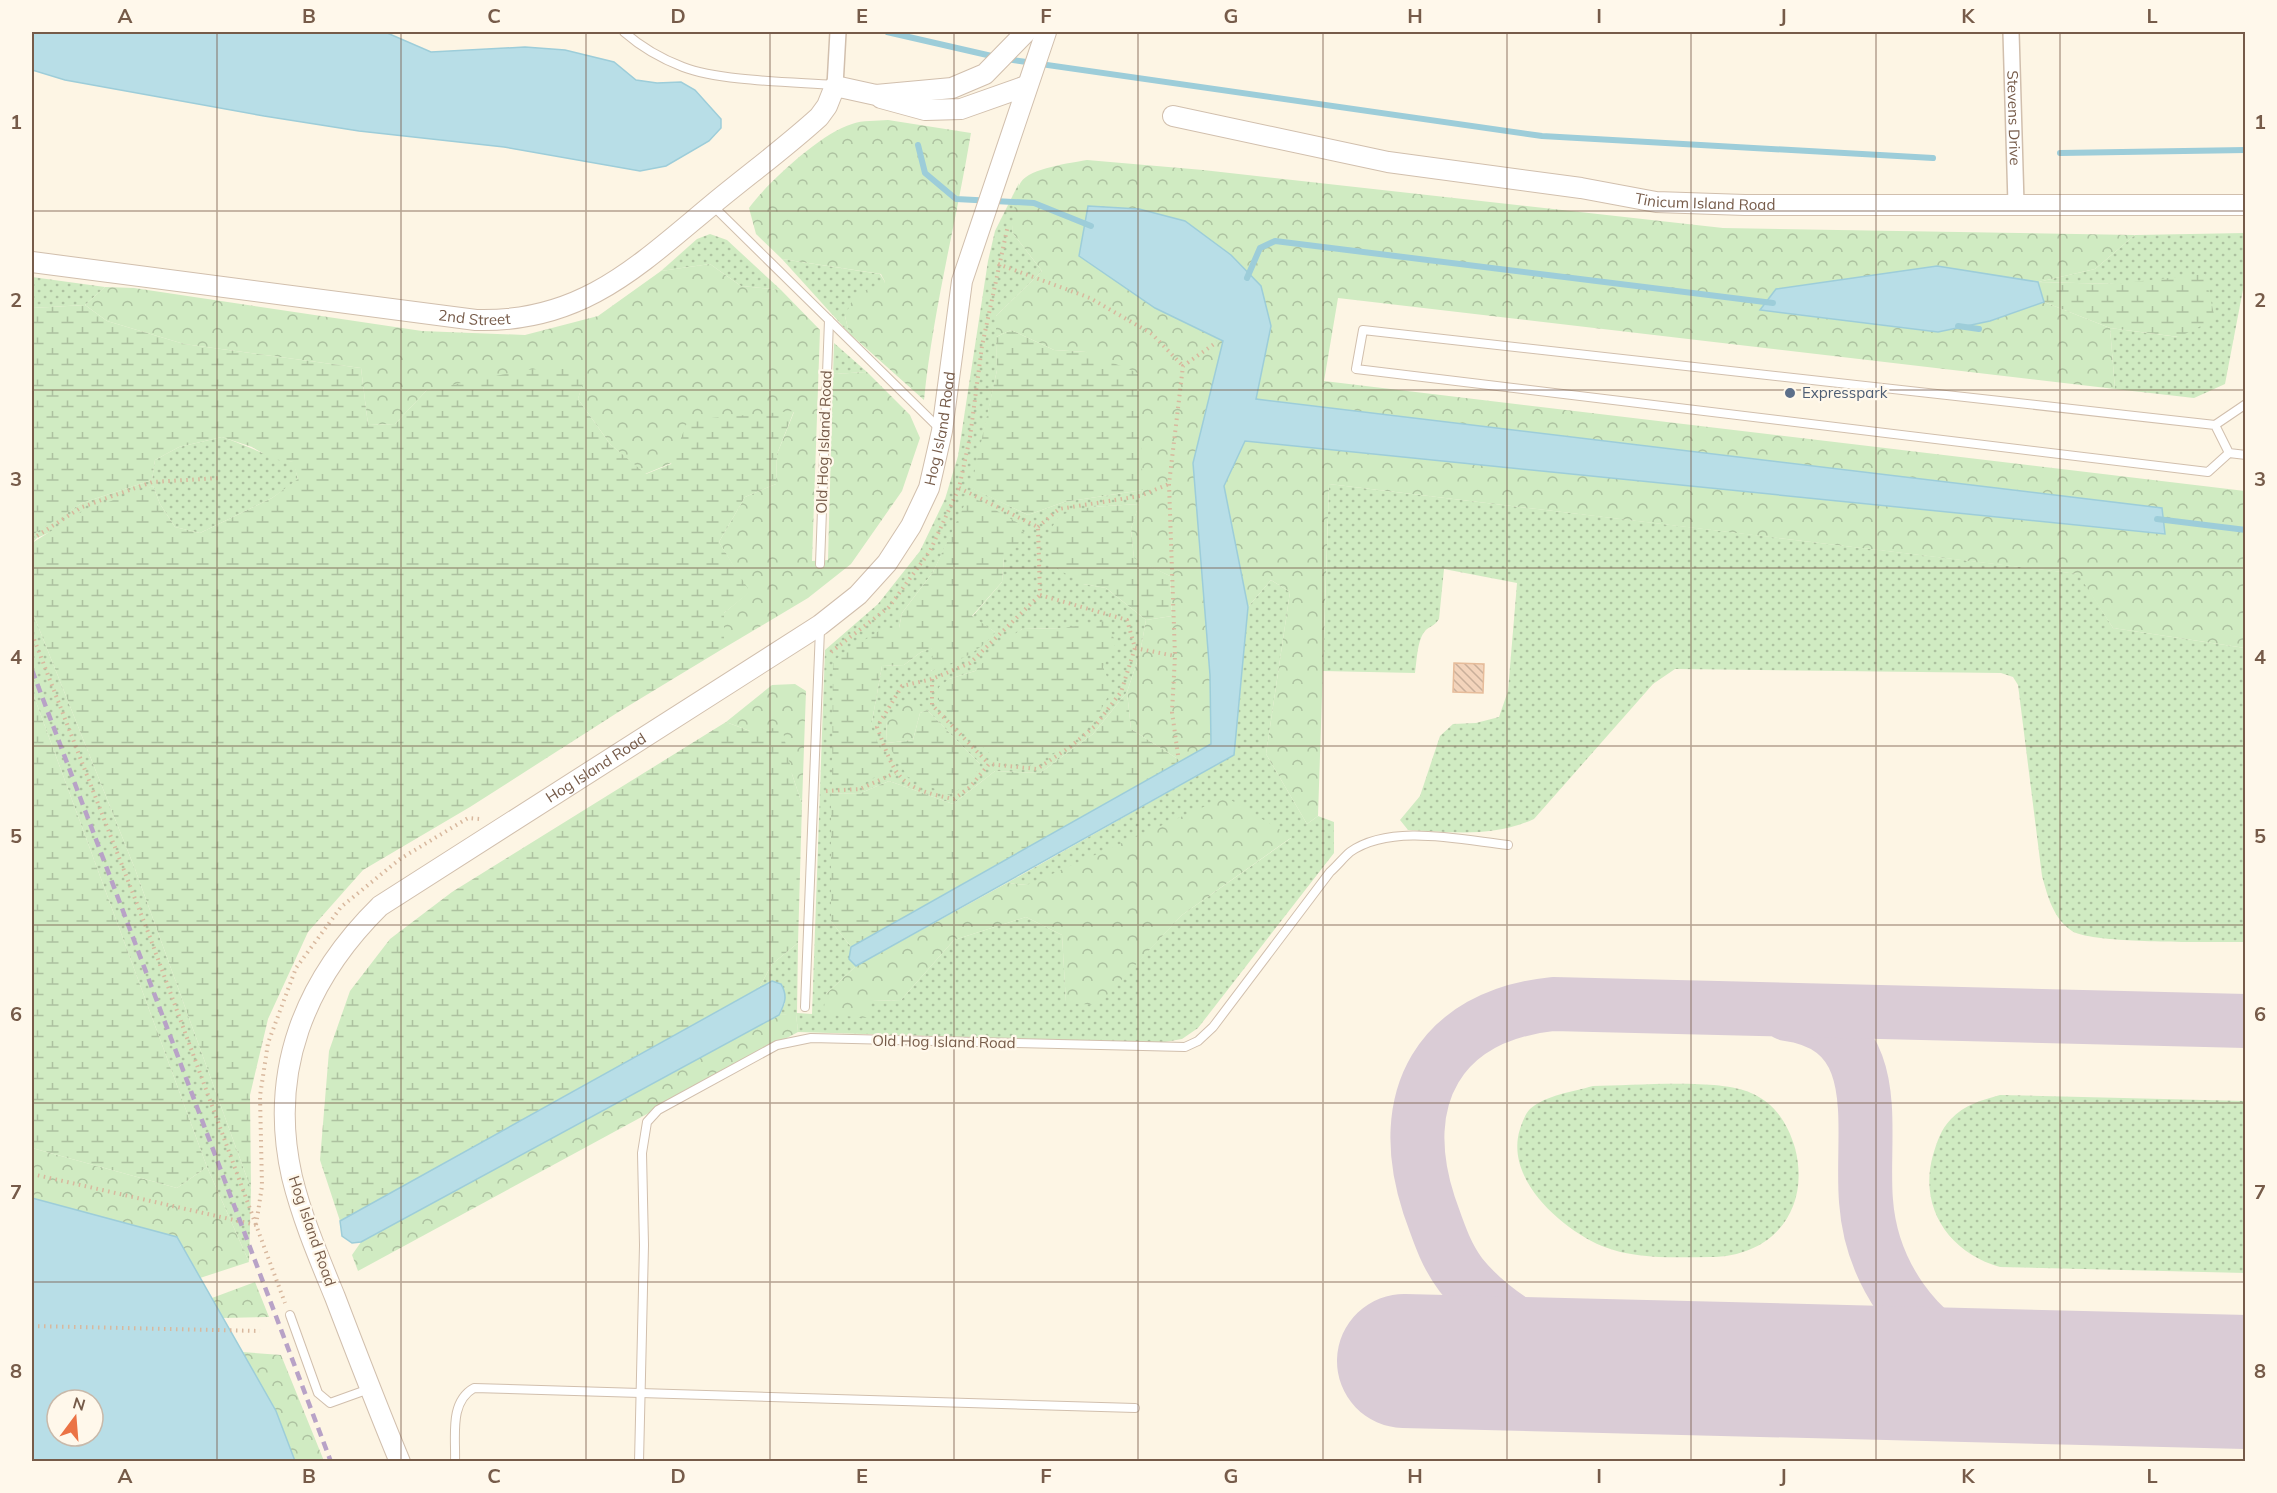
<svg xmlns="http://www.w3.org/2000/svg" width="2277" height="1493" viewBox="0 0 2277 1493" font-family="Mulish,sans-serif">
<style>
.grass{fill:url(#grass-dots);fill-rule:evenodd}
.forest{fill:url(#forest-crowns)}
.wetland{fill:url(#wetland-marsh)}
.water{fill:#b8dee7;stroke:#9dcdd9;stroke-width:1.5;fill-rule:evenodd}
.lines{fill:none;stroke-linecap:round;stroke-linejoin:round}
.stream{stroke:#9dcdd9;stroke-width:6}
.taxiway{stroke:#daccd6;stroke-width:54}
.runway{stroke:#daccd6;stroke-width:134}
.building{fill:url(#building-back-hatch);stroke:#e6bc9a;stroke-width:1.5}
.service-casing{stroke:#d1bfad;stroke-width:10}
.minor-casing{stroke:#d1bfad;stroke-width:18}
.tertiary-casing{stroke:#d1bfad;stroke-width:22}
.path{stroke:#d8b89e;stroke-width:4;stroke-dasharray:1.5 4.5;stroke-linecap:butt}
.service{stroke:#fff;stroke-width:8}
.minor{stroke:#fff;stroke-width:15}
.tertiary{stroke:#fff;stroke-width:20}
.rail{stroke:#b8a2c7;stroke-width:4.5;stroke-dasharray:9 6;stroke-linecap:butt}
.grid{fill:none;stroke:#765b49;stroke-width:1.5;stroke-opacity:0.55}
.service-dot{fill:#5c6f8a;stroke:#fff8eb;stroke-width:2}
.labels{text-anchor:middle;stroke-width:4.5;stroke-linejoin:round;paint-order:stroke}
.street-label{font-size:15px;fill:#765b49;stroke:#fff8eb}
.service-label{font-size:15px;fill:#4e5e75;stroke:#fff8eb;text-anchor:start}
.neatline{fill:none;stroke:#765b49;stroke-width:2}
.grid-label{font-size:20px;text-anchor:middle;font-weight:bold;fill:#765b49}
</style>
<defs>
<pattern id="grass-dots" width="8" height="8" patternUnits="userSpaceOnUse" patternTransform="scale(1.5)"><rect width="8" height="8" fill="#d0ebc2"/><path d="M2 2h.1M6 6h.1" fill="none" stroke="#adc1a0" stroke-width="1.8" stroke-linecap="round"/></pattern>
<pattern id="forest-crowns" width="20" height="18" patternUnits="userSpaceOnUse" patternTransform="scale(1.5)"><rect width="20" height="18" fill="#d0ebc2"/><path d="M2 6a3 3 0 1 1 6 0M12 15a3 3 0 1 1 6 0" fill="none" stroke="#adc1a0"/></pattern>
<pattern id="wetland-marsh" width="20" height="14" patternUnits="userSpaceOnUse" patternTransform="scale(1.5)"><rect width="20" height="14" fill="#d0ebc2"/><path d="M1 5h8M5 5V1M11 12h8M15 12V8" fill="none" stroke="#adc1a0"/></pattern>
<pattern id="building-back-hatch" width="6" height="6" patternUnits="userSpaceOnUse" patternTransform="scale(1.5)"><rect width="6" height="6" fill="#f3d4bb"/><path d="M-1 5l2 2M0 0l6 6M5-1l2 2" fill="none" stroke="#c9af9a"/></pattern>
</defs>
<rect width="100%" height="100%" fill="#fdf5e4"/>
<g class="grass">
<path d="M1019,183L1012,232L1042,271L996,316L997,370L972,488L1028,515L1064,502L1143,490L1139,504L1091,507L1083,584L1106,588L1146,620L1140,653L1127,692L1093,734L1040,773L995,771L953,804L889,781L861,793L831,794V921L851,947L849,959L856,966L826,994L872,1001L901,1000L954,940L1026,917L1062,935L1066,1002L1098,1004L1182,915L1291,838L1027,885L1007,883L1234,755L1248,607L1271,580L1290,592L1266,754L1307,824L1318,816L1334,822V853L1198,1028L1182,1039L1159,1043L798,1032L796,1014L779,1015L785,1003L759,988L772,964L798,943L797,1013L812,1014L825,650L878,604L920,551L945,499L958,456L988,261L995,231ZM970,495L1004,557L1002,582L972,617L995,632L931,671L935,647L921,652L904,665L882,666L871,727L883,628H899L902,613L933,572ZM1063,628L939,704L949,679L975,671L1022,629ZM927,710L980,764L887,743L886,720Z"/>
<path d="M2245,233V279L2225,384L2194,398L2115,389L2110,328L2178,337L2115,284L2038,282L2095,269L2135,235Z"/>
<path d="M710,234L727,240L781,290L741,286L710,264L661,271L697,239Z"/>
<path d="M782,259L880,274L885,282L845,316L849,333Z"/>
<path d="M32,277L105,287L85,305L32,308Z"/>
<path d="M834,343L867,372L833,374Z"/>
<path d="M222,437C247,445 268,458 294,462L298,480L272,498L200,533L175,527L160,504L153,486L37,538L32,543V535L35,532L82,503L152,480L155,460L179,447Z"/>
<path d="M1329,484L2079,574L2113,628L2245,648V942C2216,942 2091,944 2072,931C2053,918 2048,897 2042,876L2018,685L2013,677L2001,673L1675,669L1653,684L1534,819C1492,838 1452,832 1408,830L1400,820L1420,796L1440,736L1453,724L1476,723L1499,717L1508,691L1517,583L1444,569L1439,619C1435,625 1433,625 1427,629C1417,637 1417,661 1415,673L1323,671Z"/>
<path d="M32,611L135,869L251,1189L249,1262L207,1167L32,691Z"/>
<path d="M1593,1086C1633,1086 1718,1078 1751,1093C1775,1103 1788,1124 1795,1148C1811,1209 1773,1257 1710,1257C1675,1257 1636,1260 1602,1246C1562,1229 1504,1179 1520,1129C1522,1123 1525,1114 1530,1109C1546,1095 1572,1092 1593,1086Z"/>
<path d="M2000,1095L2245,1101V1273L2000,1267C1950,1253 1918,1208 1933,1155C1937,1142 1941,1129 1951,1119C1964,1105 1982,1100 2000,1095Z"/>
</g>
<g class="forest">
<path d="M888,120L971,133C956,223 933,310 924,400L849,333L845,316L854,296L885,282L881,274L782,259L756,234L749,208C767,183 821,133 852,124C862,120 877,121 888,120Z"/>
<path d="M1087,160L1203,170L1723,228L2135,235L2095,269L2038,282L1937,266L1761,309L1938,332L1990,321L2044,302L2110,328L2115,389L1338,298L1324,381L2245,491V648L2113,628L2078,574L1329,484L1318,816L1307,824L1266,754L1290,592L1271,580L1248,607L1224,486L1245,441L2165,534L2162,508L1255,399L1271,326L1155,308L1223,341L1193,463L1210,675L1211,744L1181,761L1131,729L1127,692L1140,653L1146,620L1172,616L1170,576L1134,559L1131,529L1143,490L1086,352L1054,350L1011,330L996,337V316L1042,271L1012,232C1013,221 1015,190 1021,182C1030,168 1071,163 1087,160Z"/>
<path d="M710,264L741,286L781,290L820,330L812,561L828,560L833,374L867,372L910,415L920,438L902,491L851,564L808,598L724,648V613L749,592L719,542L745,497L776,484L777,454L794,412L645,474L610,444L578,399L587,367L427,390L395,424L368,425L361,368L184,344L107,321L85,305L105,287L134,288L422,331L525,335L598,316L661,271Z"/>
<path d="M795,684L806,691L802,804L792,774L750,731L726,722L772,685Z"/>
<path d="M909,699L927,710L920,713L913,740L887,743L886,720Z"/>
<path d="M1226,797L1292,837L1182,915L1098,1005L1066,1003L1062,935L1026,917L954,940L901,1000L872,1001L867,1018L823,1014L826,994L856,966L1007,883L1027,885Z"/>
<path d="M796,1013L798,1032L358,1271L352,1255L361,1242L779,1015Z"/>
<path d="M32,1148L177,1188L207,1167L249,1262L200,1278L177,1237L32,1198Z"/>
<path d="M255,1282L269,1317L223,1318L212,1298Z"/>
<path d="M242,1352L281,1355L324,1461H295L276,1411Z"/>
</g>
<g class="wetland">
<path d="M2205,274L2215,319L2179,337L2110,328L2044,302L2038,282L2115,284Z"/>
<path d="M85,305L107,321L184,344L361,368L368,425L395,424L427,390L524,370L588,366L578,399L610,444L646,474L671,464L688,420L794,411L777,454L776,484L745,497L719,542L750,592L724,613V648L620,711L470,807L363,870L308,932L268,1019L250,1095L251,1189L135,869L32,611V543L83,511L153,486L160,504L175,527L200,533L272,498L298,479L293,462L273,459L252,447L222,437L179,447L155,460L152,480L82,503L32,535V308Z"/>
<path d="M1011,330L1054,350L1086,352L1138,373L1143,490L1064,502L1028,515L971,488L997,370L996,337Z"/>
<path d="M969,495L1018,523L1026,537L1004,557L1002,582L972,616L995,632C978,654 956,662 930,671L934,648L921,652L904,665L882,666L871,727L889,769L861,785L832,788L833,661L883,628H899L902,613L933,572Z"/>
<path d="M1139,504L1131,529L1134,558L1170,576L1172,616L1146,620L1106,588L1083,584L1051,565L1048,533L1060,515L1091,507Z"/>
<path d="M1106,621L1116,643L1103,667L1112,689L1096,719L1063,748L1029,766L997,761L939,704V687L949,679L975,671L1000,644L1022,629L1063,628Z"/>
<path d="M32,691L207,1167L177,1188L32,1148Z"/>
<path d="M1127,692L1131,729L1181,761L851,947L831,921V794L861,793L889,781L953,804L995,771L1040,773L1093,734Z"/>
<path d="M927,710L980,764L972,782L949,795L908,777L887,743L913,740L920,713Z"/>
<path d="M726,722L750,731L782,727L792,774L802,804L798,943L772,964L759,988L340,1221L320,1160L329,1051L350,991L390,939L452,892Z"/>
</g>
<g class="water">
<path d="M32,32H385L431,52L525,47L565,50L614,62L636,80L657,83L681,82L695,90L721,119V128L709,141L666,166L640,171L504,147L359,131L264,116L65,80L32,70Z"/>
<path d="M1088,206L1139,209L1185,221L1231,255L1261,286L1271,326L1256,399L2162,508L2165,534L1245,441L1224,486L1248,607L1234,755L856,966L849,959L851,947L1211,744L1210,675L1193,463L1223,341L1155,308L1079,256Z"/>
<path d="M1937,266L2038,282L2044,302L1990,321L1938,332L1760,310L1776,289Z"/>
<path d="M772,981L781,984C788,996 785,1003 779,1015L361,1242L352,1243L342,1236L340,1221Z"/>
<path d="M32,1198L177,1237L276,1411L295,1461H32ZM57,1400H93V1436H57Z"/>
</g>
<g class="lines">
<g class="stream">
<path d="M887,32L996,57"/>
<path d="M1006,59L1542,136L1933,158"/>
<path d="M918,145L925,173L956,199L1034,203L1091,226"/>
<path d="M2060,153L2246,150"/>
<path d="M1247,278L1260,248L1275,241L1773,303"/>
<path d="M1958,326L1979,329"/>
<path d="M2157,519L2246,530"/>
</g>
<g class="taxiway">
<path d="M1787,1014C1889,1028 1860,1130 1866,1201C1871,1270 1915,1338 1982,1362C2012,1374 2050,1374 2081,1378"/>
<path d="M1605,1366C1554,1347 1496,1319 1461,1275C1445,1254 1438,1230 1429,1205C1394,1098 1439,1016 1553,1004L2246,1021"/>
</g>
<path class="runway" d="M1404,1361L2246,1382"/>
</g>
<path class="building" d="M1454,663L1484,664L1483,693L1453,692Z"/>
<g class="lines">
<g class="service-casing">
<g id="service">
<path d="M624,32C640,46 662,59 683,67C719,81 792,82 833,85"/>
<path d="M713,206L940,429"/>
<path d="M2215,425L2246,404"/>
<path d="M2229,453L2215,425L1363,330L1356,369L2208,472L2229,453L2246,455"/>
<path d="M820,564L829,320"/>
<path d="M805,1007L820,629"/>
<path d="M290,1315L318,1393L330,1403L369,1389"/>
<path d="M455,1462C456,1436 449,1402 474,1388L1135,1408"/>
<path d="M639,1462L644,1245L642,1153L647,1122L658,1110L777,1045L811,1038L1185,1047L1198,1041L1213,1027L1330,872C1337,866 1343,858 1350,852C1391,823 1462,840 1508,845"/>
</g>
</g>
<g class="minor-casing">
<g id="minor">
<path id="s1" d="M2011,32L2016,204"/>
<path d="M835,86L838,32"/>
</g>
</g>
<g class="tertiary-casing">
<g id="tertiary">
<path d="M881,98L925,110L961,109L1026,86"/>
<path id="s2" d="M1173,116L1388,162L1581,188L1656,202L1745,205H2246"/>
<path id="s3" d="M32,262L476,320C581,323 637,267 713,204C748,175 785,148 819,117L827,106L835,86L876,95L952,88L985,74L1026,32"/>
<path id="s4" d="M400,1462C377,1407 356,1352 335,1297C319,1258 302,1218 292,1177C268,1071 305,980 380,906L820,625L858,595L887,563L911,526L929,488L942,431L962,281L1046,32"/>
</g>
</g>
<g class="path">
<path d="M998,264L1090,298L1152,334L1183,366"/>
<path d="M959,488L1038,527L1040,595"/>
<path d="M1038,527L1059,509L1140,496L1169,484"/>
<path d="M32,539L82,507L152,482L220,478"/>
<path d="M1040,595L1127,620L1135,648L1121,692L1095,726L1070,747L1037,769L989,764L970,787L954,799C897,788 896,777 877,727L902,686L932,679L970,663Z"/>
<path d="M32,634L148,932L256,1225"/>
<path d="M1135,648L1175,656"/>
<path d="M831,652L889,607L930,551L959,488L970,437L982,346L1008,225"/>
<path d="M932,679V705L989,764"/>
<path d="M1178,755L1172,712L1175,656L1169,484L1183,366L1217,342"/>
<path d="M826,791L860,789L895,773"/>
<path d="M32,1174L256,1225L285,1303"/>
<path d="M256,1225L262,1186L260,1096L268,1043L296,968L341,907L400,859L468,818L480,819"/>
<path d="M32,1326L260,1331"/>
</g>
<use href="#service" class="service"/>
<use href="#minor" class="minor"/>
<use href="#tertiary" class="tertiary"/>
<path class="rail" d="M32,670L331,1462"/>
</g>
<path class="grid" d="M217,32V1462M401,32V1462M586,32V1462M770,32V1462M954,32V1462M1138,32V1462M1323,32V1462M1507,32V1462M1691,32V1462M1876,32V1462M2060,32V1462M32,211H2246M32,390H2246M32,568H2246M32,746H2246M32,925H2246M32,1103H2246M32,1282H2246"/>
<circle class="service-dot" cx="1790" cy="393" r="6"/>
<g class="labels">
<g class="street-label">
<text dy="5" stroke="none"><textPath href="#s1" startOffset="86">Stevens Drive</textPath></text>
<text dy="5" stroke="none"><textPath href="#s2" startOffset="540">Tinicum Island Road</textPath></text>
<text dy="5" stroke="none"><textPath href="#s3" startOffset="446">2nd Street</textPath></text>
<text dy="5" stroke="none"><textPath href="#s4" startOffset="1364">Hog Island Road</textPath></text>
<text transform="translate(824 442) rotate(-88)" y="5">Old Hog Island Road</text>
<text dy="5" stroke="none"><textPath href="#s4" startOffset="860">Hog Island Road</textPath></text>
<text transform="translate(944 1042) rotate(1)" y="5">Old Hog Island Road</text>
<text transform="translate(312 1231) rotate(71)" y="5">Hog Island Road</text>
</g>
<g class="service-label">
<text x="1802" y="398">Expresspark</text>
</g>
</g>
<rect width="2277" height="1493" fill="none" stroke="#fff8eb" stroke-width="66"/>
<g transform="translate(75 1418) rotate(16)"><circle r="28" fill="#fff8eb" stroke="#c8b9aa" stroke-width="1.5"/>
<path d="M0-4.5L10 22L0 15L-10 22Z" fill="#eb7345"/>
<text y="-9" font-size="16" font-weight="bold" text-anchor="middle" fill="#765b49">N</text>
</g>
<rect x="33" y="33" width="2211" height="1427" class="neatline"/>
<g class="grid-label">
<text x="125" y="23">A</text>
<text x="309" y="23">B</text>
<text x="494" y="23">C</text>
<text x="678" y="23">D</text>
<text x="862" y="23">E</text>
<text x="1046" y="23">F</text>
<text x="1231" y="23">G</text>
<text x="1415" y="23">H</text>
<text x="1599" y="23">I</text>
<text x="1783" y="23">J</text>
<text x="1968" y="23">K</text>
<text x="2152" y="23">L</text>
<text x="16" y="129">1</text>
<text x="2260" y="129">1</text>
<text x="16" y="307">2</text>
<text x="2260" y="307">2</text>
<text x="16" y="486">3</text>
<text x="2260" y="486">3</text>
<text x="16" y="664">4</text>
<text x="2260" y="664">4</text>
<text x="16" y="843">5</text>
<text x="2260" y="843">5</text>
<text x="16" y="1021">6</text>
<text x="2260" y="1021">6</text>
<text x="16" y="1199">7</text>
<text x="2260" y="1199">7</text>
<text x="16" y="1378">8</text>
<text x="2260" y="1378">8</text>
<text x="125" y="1483">A</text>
<text x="309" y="1483">B</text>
<text x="494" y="1483">C</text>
<text x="678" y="1483">D</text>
<text x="862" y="1483">E</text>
<text x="1046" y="1483">F</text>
<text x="1231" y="1483">G</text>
<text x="1415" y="1483">H</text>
<text x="1599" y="1483">I</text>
<text x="1783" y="1483">J</text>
<text x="1968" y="1483">K</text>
<text x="2152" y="1483">L</text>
</g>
</svg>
